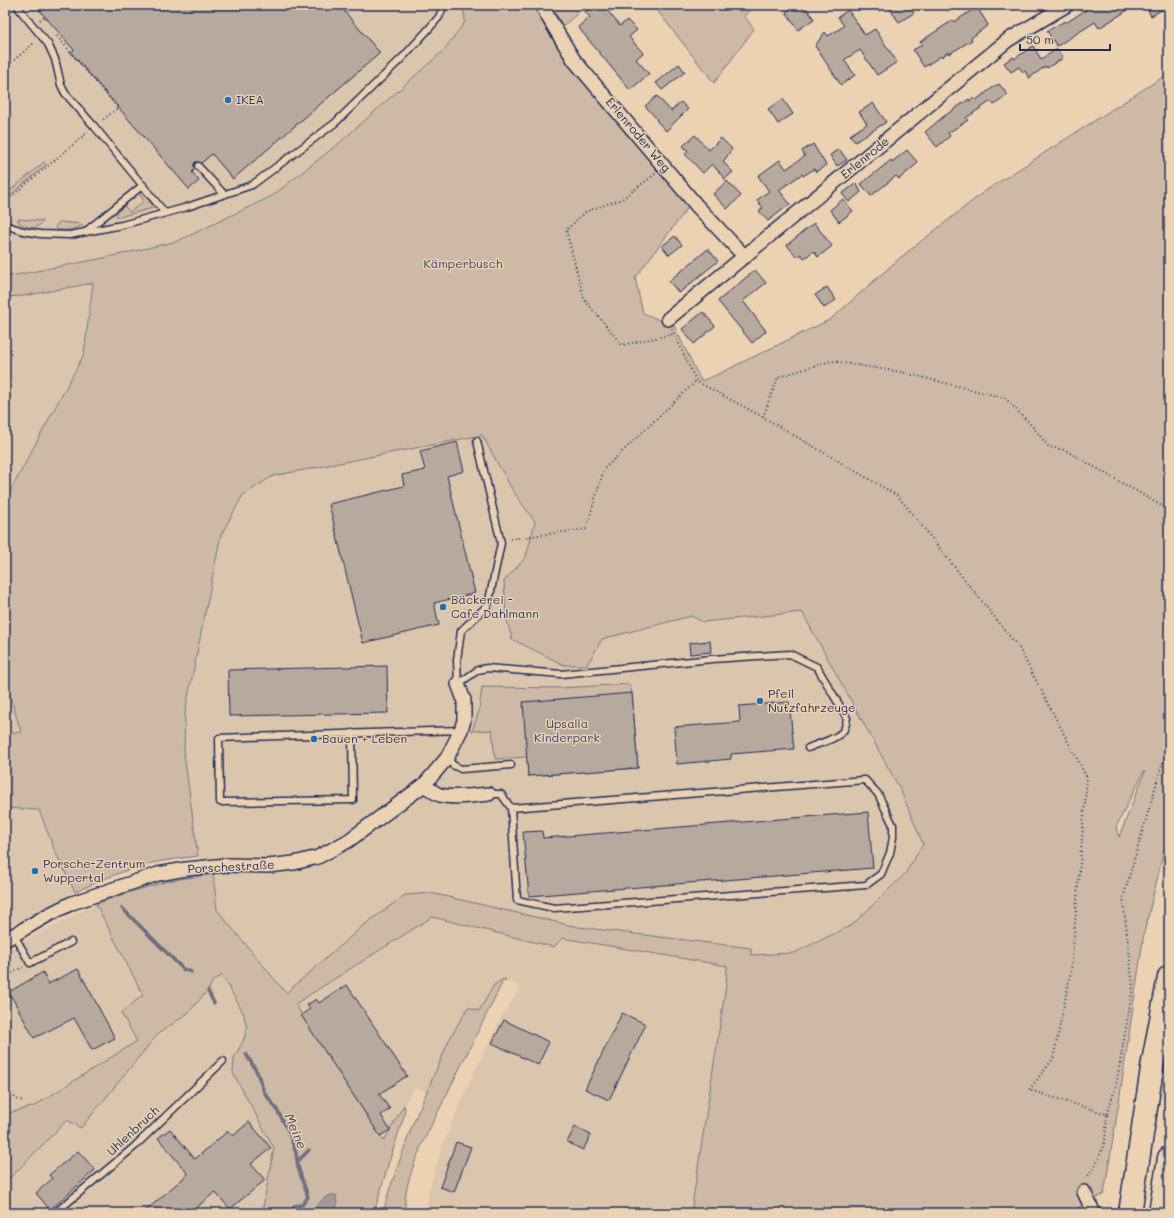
<svg xmlns="http://www.w3.org/2000/svg" width="1174" height="1218" viewBox="0 0 1174 1218" font-family="Mali,sans-serif">
<style>
.built{fill:#dcc5ad}
.green{fill:#ceb9a7;stroke:#747482;fill-rule:evenodd}
.water{fill:#a49996;stroke:#6d6f80}
.lines{fill:none;stroke-linecap:round;stroke-linejoin:round}
.stream{stroke:#6d6f80;stroke-width:3.5}
.building{fill:#b8a99e;stroke:#1b2f5e}
.lane-casing{stroke:#1b2f5e;stroke-width:9}
.street-casing{stroke:#1b2f5e;stroke-width:16}
.highway-casing{stroke:#1b2f5e;stroke-width:25}
.path{stroke:#1b2f5e;stroke-width:2;stroke-dasharray:1 3;stroke-linecap:butt}
.lane{stroke:#ecd1b3;stroke-width:6}
.street{stroke:#ecd1b3;stroke-width:13}
.highway{stroke:#ecd1b3;stroke-width:22}
.poi-dot{fill:#1f6fb2;stroke:#ecd1b3;stroke-width:1.5}
.labels{text-anchor:middle;stroke-width:3;stroke-linejoin:round;paint-order:stroke}
.poi-label{font-size:12px;fill:#1b2f5e;stroke:#ecd1b3;text-anchor:start}
.street-label{font-size:12px;fill:#1b2f5e;stroke:#ecd1b3}
.park-label{font-size:12px;fill:#364469;stroke:#ecd1b3}
.water-label{font-size:13px;font-style:italic;fill:#364469;stroke:#ecd1b3}
</style>
<rect width="100%" height="100%" fill="#ecd1b3"/>
<filter id="ink" filterUnits="userSpaceOnUse"><feTurbulence type="fractalNoise" baseFrequency=".025" numOctaves="2"/><feDisplacementMap in="SourceGraphic" scale="8" xChannelSelector="R" yChannelSelector="G"/><feConvolveMatrix kernelMatrix="1 2 1 2 8 2 1 2 1" color-interpolation-filters="sRGB"/></filter>
<g filter="url(#ink)">
<g class="built">
<path d="M5,5H463L465,22L443,51L338,144L272,196L178,241L104,258L5,277Z"/>
<path d="M93,282L84,354L7,497L5,499V297L23,296Z"/>
<path d="M482,435L515,494L535,522L526,557L504,581L587,665L602,639L691,616L703,622L802,612L900,789L923,844L905,874L852,925L794,953L750,955L751,948L578,927L431,893L405,895L364,925L286,993L217,910L213,874L198,856L184,754L185,712L221,535L243,495L276,475Z"/>
<path d="M5,680L21,732L5,734Z"/>
<path d="M5,808L39,810L54,849L75,892L5,929Z"/>
<path d="M96,904L143,996L137,1041L34,1106L9,1113L5,1110V952L50,927Z"/>
<path d="M432,917L554,947L562,938L728,966L726,985L691,1213H425L429,1190L443,1144L470,1081L502,1016L521,987L502,979L494,985L479,1012L468,1007L450,1038L428,1092L414,1088L384,1141L295,1004Z"/>
<path d="M222,975L243,1012L247,1028L243,1041L234,1058L233,1073L274,1148L262,1213H5V1183L67,1119L81,1128L159,1034L188,1013L209,989L212,982Z"/>
</g>
<g class="green">
<path d="M463,5H540L568,64L689,206L635,278L643,313L674,326L701,381L712,377L831,319L900,258L985,191L1169,73V830L1144,933L1118,1108L1104,1194L1078,1208L1080,1213H691L726,985L727,966L562,938L554,947L432,917L295,1004L384,1141L404,1105L405,1109L404,1116L388,1165L374,1213H262L274,1148L233,1073L234,1058L243,1041L247,1028L243,1012L222,975L212,982L209,989L188,1013L158,1034L81,1128L67,1120L5,1183V1110L9,1113L34,1106L137,1041L121,1013L143,995L96,904L124,894L168,881L213,874L217,910L286,993L364,925L405,895L431,893L578,927L751,948V955L794,953L852,925L905,874L923,844L900,789L802,612L703,622L691,616L602,639L587,665H564L512,639L506,617L504,581L526,557L535,522L513,491L482,435L273,476L243,495L221,535L185,712L184,754L198,856C182,858 167,860 152,863C125,869 100,881 75,892L54,849L39,810L5,808V734L21,732L5,680V499L7,497L84,354L93,283L23,296L5,297V277L104,258L178,241L272,196L338,144L443,51L465,22ZM1144,771L1145,772L1119,837L1116,827Z"/>
<path d="M550,5H587L563,26Z"/>
<path d="M653,5H756L744,16L754,29L714,83Z"/>
<path d="M44,162L46,165L5,200V195Z"/>
<path d="M142,192L153,206V208L119,217H117L116,213L124,206L130,212L144,201L139,193Z"/>
<path d="M18,219L43,221C37,231 26,228 18,222Z"/>
<path d="M59,222L82,224L83,225C77,229 63,232 56,229L55,227Z"/>
<path d="M629,684L632,693L638,768L528,776L527,757L495,759L492,730L472,731L479,711L482,687L561,688Z"/>
<path d="M503,979L506,980L502,983L422,1144C415,1162 401,1194 406,1213H383L389,1191L412,1126L450,1038L468,1007L479,1011L494,985Z"/>
</g>
<path class="water" d="M330,1195H336L337,1204L336,1213H312C317,1206 322,1198 330,1195Z"/>
<g class="lines">
<g class="stream">
<path d="M122,908L183,969L191,972"/>
<path d="M208,991L214,1003"/>
<path d="M246,1054L257,1072L264,1092L276,1108L288,1130L296,1153L298,1167L308,1197L302,1205L294,1206L292,1213"/>
<path d="M298,1161L309,1150"/>
</g>
</g>
<g class="building">
<path d="M35,5H339L380,53L233,179L212,154L201,163L199,162H195L194,165L195,169L192,172L199,181L189,189L71,53L74,50Z"/>
<path d="M593,5H603L620,26L627,20L637,30L629,37L643,53L636,59L649,74L630,90L578,27L590,17L585,12Z"/>
<path d="M796,5H804L814,19L798,30L786,12Z"/>
<path d="M887,5H909L914,13L899,22Z"/>
<path d="M1085,5H1136L1099,28L1095,22L1057,46L1047,31L1065,21L1066,23L1087,9Z"/>
<path d="M1145,5H1169V6L1151,16Z"/>
<path d="M977,7L988,25L971,38L972,40L949,54L948,52L942,57L941,56L924,67L913,50L922,45L920,42L953,20L954,22Z"/>
<path d="M848,10L865,35L875,29L897,62L877,75L860,50L844,60L855,75L841,85L815,46L825,32L828,36L844,26L838,17Z"/>
<path d="M1033,46L1041,59L1057,49L1063,58L1047,68L1046,66L1029,78L1025,71L1023,72L1019,67L1011,72L1004,63L1013,57L1014,59Z"/>
<path d="M679,64L685,72L662,90L656,83Z"/>
<path d="M999,84L1008,95L994,105L991,101L966,118L968,120L948,133L950,136L937,147L925,132L943,117L969,99L970,101L974,98L976,100L995,86Z"/>
<path d="M657,96L671,111L681,102L688,109L666,131L656,120L657,119L645,106Z"/>
<path d="M783,99L793,114L778,124L768,109Z"/>
<path d="M873,103L886,122L855,142L850,135L867,124L859,112Z"/>
<path d="M695,135L709,150L721,138L732,149L723,162L733,172L725,179L712,164L703,173L685,154L688,151L683,146Z"/>
<path d="M813,144L826,165L816,172L814,169L803,176L802,174L779,190L790,204L768,221L759,211L763,208L757,200L769,191L758,176L780,160L786,169L805,156L802,151Z"/>
<path d="M839,149L847,160L837,166L830,155Z"/>
<path d="M907,150L918,163L899,179L896,176L871,196L861,184L891,160L892,162Z"/>
<path d="M727,181L741,196L727,209L713,194Z"/>
<path d="M856,183L861,192L849,202L842,194Z"/>
<path d="M843,199L853,211L839,222L830,210Z"/>
<path d="M814,223L832,246L818,257L814,251L804,258L801,254L797,257L787,245Z"/>
<path d="M675,236L682,245L669,255L662,246Z"/>
<path d="M708,249L718,261L679,293L669,281Z"/>
<path d="M755,270L766,283L743,301L766,331L752,343L718,301Z"/>
<path d="M827,287L836,300L824,308L815,295Z"/>
<path d="M703,312L715,326L694,344L682,329Z"/>
<path d="M457,442L464,471L447,476L475,593L434,603L439,625L363,643L329,504L404,486L402,475L425,470L420,451Z"/>
<path d="M710,641L711,652L690,654L689,643Z"/>
<path d="M387,666L388,713L229,716L228,670Z"/>
<path d="M632,693L638,768L528,776L523,702Z"/>
<path d="M789,702L794,749L731,754V759L677,764L674,727L740,722L739,706Z"/>
<path d="M868,812L873,868L529,896L523,832L542,831L543,838Z"/>
<path d="M78,969L115,1038L92,1050L74,1018L34,1038L9,992L43,972L48,984Z"/>
<path d="M347,985L407,1076L379,1094L390,1109L381,1115L390,1130L380,1136L301,1015L310,1009L307,1005L316,999L319,1003Z"/>
<path d="M622,1013L646,1024L609,1100L585,1089Z"/>
<path d="M504,1020L549,1042L538,1065L492,1043Z"/>
<path d="M249,1122L271,1148L251,1164L265,1180L230,1209L215,1192L190,1213H143L188,1174L158,1138L170,1129L195,1159L228,1131L233,1136Z"/>
<path d="M575,1127L591,1135L583,1150L567,1142Z"/>
<path d="M456,1142L471,1147L454,1192L440,1187Z"/>
<path d="M78,1151L95,1170L50,1210L36,1193L52,1179L49,1175Z"/>
</g>
<g class="lines">
<g class="lane-casing">
<g id="lane">
<path d="M17,5L20,10L48,44L55,59L61,85L65,93L94,126L165,213"/>
<path d="M198,166L224,194"/>
<path d="M5,225L23,231L40,234L70,235L122,225L184,208L252,185L335,123L403,57L426,32L439,17L444,5"/>
<path d="M86,231L143,185"/>
<path d="M458,684L478,670L487,668L561,674L712,659L790,654L817,667L847,718C846,722 846,727 843,731C837,739 817,744 808,748"/>
<path d="M458,684L457,660L461,631L488,605L501,543L477,441"/>
<path d="M352,733L353,800L220,802L219,738L461,730"/>
<path d="M447,758L453,765L461,769L511,765"/>
<path d="M489,794H501L511,808L865,780L878,794L893,825V837L890,853L881,874L866,885L554,908L517,900L511,808"/>
<path d="M14,935L30,963L71,942"/>
<path d="M55,1213L134,1147L223,1061"/>
</g>
</g>
<g class="street-casing">
<g id="street">
<path d="M542,5L548,17L574,60L697,206L745,257"/>
<path d="M668,319L1008,40L1067,5"/>
<path d="M424,785C429,788 434,793 440,795C454,799 475,795 489,794"/>
<path d="M5,940L48,915L72,903L158,874L186,869L227,865L268,866L294,863L318,857L348,841L424,785L447,758L461,730L464,720V700L458,684"/>
<path d="M1084,1192L1092,1209"/>
</g>
</g>
<g class="highway-casing">
<g id="highway">
<path d="M1130,1213L1153,1062L1169,977"/>
<path d="M1160,1213L1169,1158"/>
</g>
</g>
<g class="path">
<path d="M30,5L34,11"/>
<path d="M40,20L45,16"/>
<path d="M57,36L118,108L101,121"/>
<path d="M5,68L35,42"/>
<path d="M1169,161L1164,166L1169,171"/>
<path d="M655,174L622,199L587,211L566,230L584,299L622,345L674,334"/>
<path d="M5,202L88,132"/>
<path d="M672,329L696,381L763,417L898,496L1019,648L1087,778L1071,971L1053,1059L1029,1090L1107,1114L1105,1141L1097,1163L1085,1180"/>
<path d="M763,417L778,377L831,361L901,372L1005,398L1032,426L1049,447L1065,450L1169,510"/>
<path d="M510,539L586,529L604,469L696,381"/>
<path d="M5,977L23,967"/>
<path d="M5,1089L18,1100L24,1101"/>
<path d="M1107,1114L1116,1086L1133,987L1123,898L1161,768L1169,746"/>
</g>
<use href="#lane" class="lane"/>
<use href="#street" class="street"/>
<use href="#highway" class="highway"/>
</g>
</g>
<g class="poi-dot">
<circle cx="228" cy="100" r="4"/>
<circle cx="443" cy="607" r="4"/>
<circle cx="760" cy="701" r="4"/>
<circle cx="314" cy="739" r="4"/>
<circle cx="35" cy="871" r="4"/>
</g>
<g class="labels">
<g class="poi-label">
<text x="236" y="104">IKEA</text>
<text x="451" y="604">Bäckerei -<tspan x="451" dy="14">Cafe Dahlmann</tspan></text>
<text x="768" y="698">Pfeil<tspan x="768" dy="14">Nutzfahrzeuge</tspan></text>
<text x="322" y="743">Bauen + Leben</text>
<text x="43" y="868">Porsche-Zentrum<tspan x="43" dy="14">Wuppertal</tspan></text>
</g>
<g class="street-label">
<text transform="translate(638 135) rotate(50)" y="4">Erlenroder Weg</text>
<text transform="translate(865 158) rotate(-39)" y="4">Erlenrode</text>
<text transform="translate(231 867) rotate(-3)" y="4">Porschestraße</text>
<text transform="translate(133 1131) rotate(-43)" y="4">Uhlenbruch</text>
</g>
<g class="park-label">
<text x="463" y="268">Kämperbusch</text>
<text x="567" y="728">Upsalla<tspan x="567" dy="14">Kinderpark</tspan></text>
</g>
<g class="water-label">
<text transform="translate(296 1131) rotate(67)" y="5">Meine</text>
</g>
</g>
<rect width="1174" height="1218" fill="none" stroke="#ecd1b3" stroke-width="20"/>
<rect x="10" y="10" width="1154" height="1198" fill="none" stroke="#1b2f5e" stroke-width="1.5" filter="url(#ink)"/>
<path d="M1020 44v6h90v-6" fill="none" stroke="#1b2f5e" stroke-width="2"/>
<text x="1026" y="44" font-size="12" fill="#1b2f5e" stroke="#ecd1b3" stroke-width="3" paint-order="stroke">50 m</text>
</svg>
